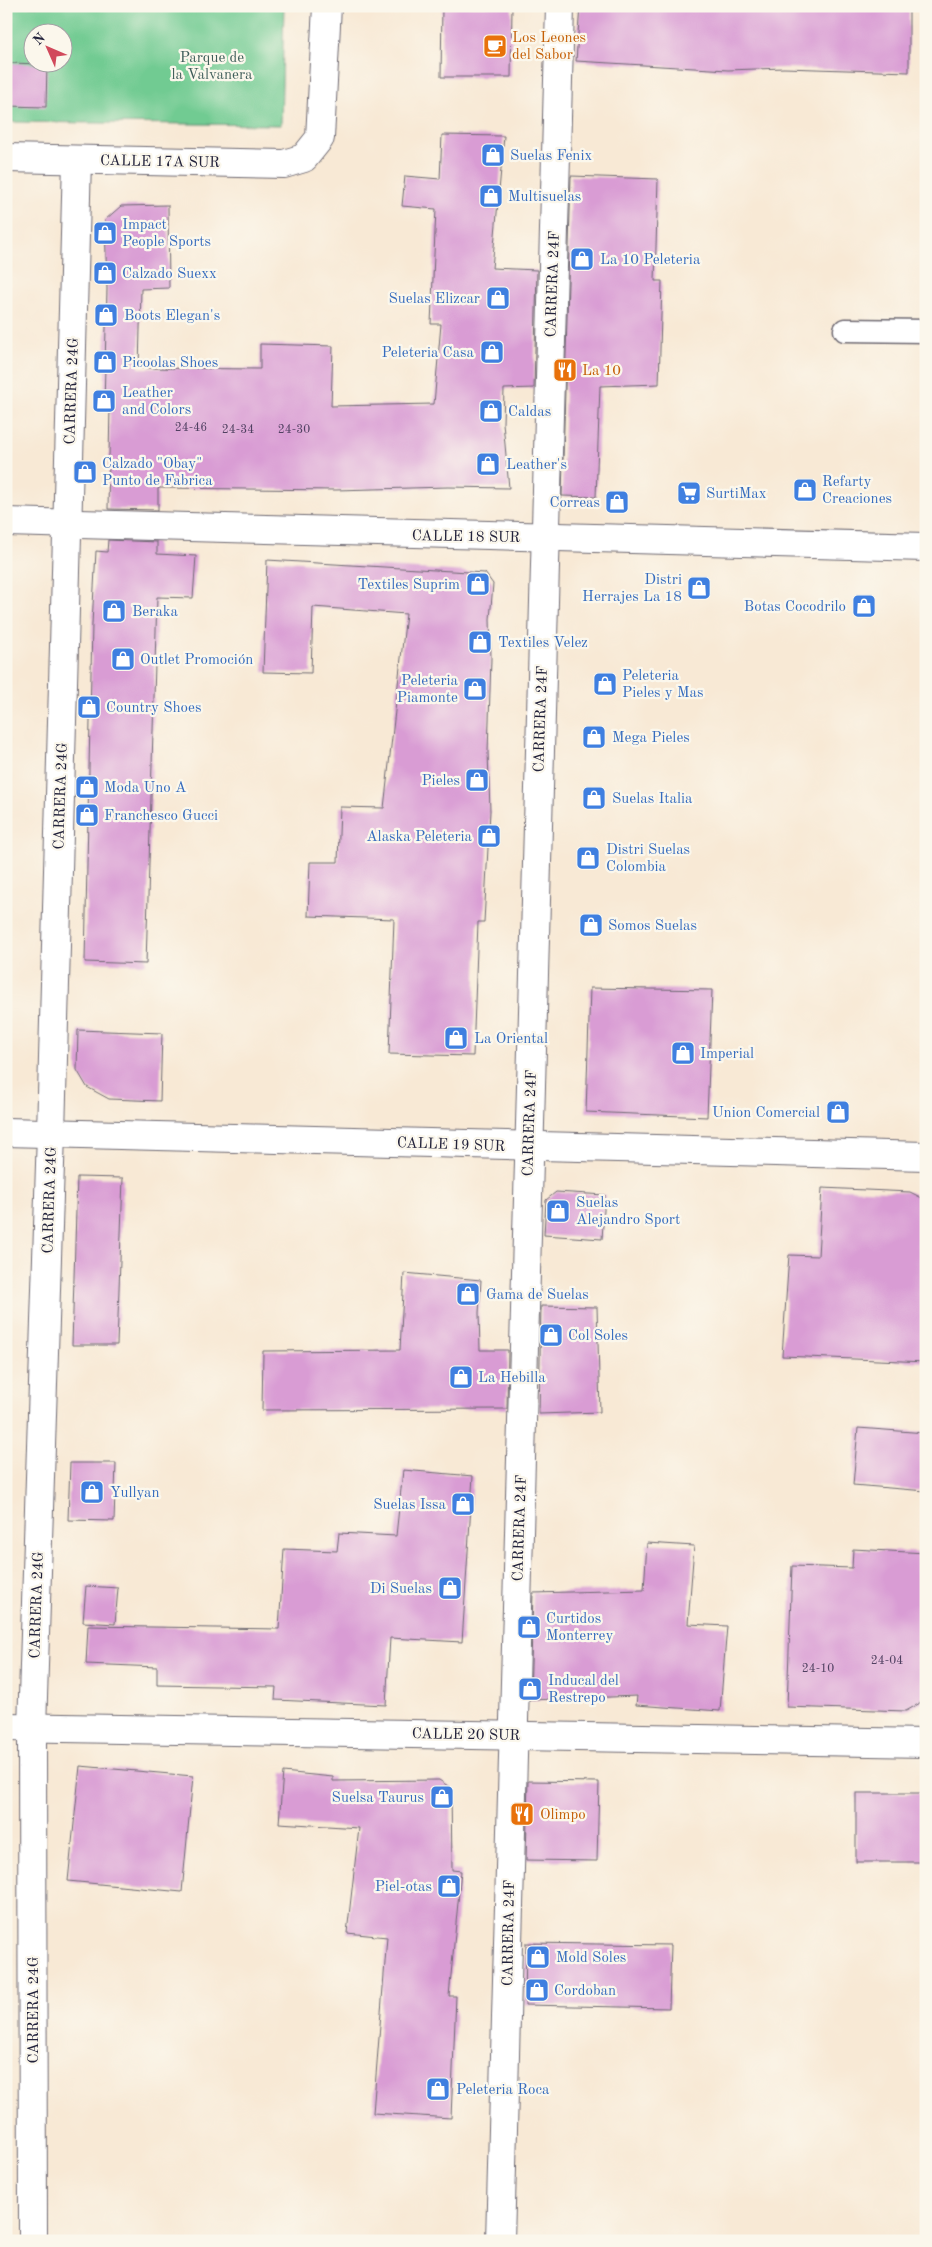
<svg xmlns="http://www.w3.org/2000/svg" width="932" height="2247" viewBox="0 0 932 2247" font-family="'Old Standard TT',serif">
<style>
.green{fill:#71cb92;stroke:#4a7666;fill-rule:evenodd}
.building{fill:#d99cd4}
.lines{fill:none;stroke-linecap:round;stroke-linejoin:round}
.service-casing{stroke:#6d6871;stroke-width:25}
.minor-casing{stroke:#6d6871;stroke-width:30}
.tertiary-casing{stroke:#6d6871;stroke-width:30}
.service{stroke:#fff;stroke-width:22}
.minor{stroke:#fff;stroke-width:28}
.tertiary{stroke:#fff;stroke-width:28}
.labels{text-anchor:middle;stroke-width:4.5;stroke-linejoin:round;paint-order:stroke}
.number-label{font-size:12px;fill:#504061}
.food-label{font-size:15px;fill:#c56008;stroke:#fbf7ec;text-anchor:start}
.park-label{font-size:15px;fill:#3e5d59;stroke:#fbf7ec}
.shop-label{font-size:15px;fill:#366cbe;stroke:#fbf7ec;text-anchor:start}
.street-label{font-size:15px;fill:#22223b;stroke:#fbf7ec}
</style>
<rect width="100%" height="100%" fill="#fbf7ec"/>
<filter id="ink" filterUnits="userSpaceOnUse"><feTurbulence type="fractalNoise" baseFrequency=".02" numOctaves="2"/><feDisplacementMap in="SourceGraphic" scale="10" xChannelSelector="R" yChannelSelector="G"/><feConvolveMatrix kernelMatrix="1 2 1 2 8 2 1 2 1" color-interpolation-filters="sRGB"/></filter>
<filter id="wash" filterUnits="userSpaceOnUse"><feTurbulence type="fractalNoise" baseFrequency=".0096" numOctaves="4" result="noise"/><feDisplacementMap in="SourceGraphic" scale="20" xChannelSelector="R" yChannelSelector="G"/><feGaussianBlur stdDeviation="1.12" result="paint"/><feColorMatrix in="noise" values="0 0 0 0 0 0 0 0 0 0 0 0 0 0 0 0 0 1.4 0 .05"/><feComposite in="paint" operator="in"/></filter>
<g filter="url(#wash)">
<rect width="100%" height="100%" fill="#f8e9d5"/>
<path class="green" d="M6,6H284L281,125L6,122ZM32,32H62V62H32Z"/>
<g id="blocks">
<g class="building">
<path d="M442,6H512L511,77H441Z"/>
<path d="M580,6H909V72L784,68L728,70L576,61Z"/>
<path d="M6,63L47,64L46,107L6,106Z"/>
<path d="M442,135L504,136L492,268L537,270L534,388L504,389L503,423L509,488L448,487L336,490L158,488V510L108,509L110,405H104L107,289L105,220L121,206L168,205L169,288L141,289L139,368L260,369V344L333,346L331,406L434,404L441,324H431L436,209L402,206L405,176L440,179Z"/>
<path d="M571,176L658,179L655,281H662L659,384L600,386L596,497L562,496Z"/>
<path d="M108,540L157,542V554L196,556L193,598L157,597L146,964L85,962L92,624L96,551L107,552Z"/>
<path d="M267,560L485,573L493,584L490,619L491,659L488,752L490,811L484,922H478L473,1056L389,1054L394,919L308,916L310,862H338L340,807L384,808L406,614L313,607L311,673L263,672Z"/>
<path d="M590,988L712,990L707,1117L586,1112Z"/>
<path d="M78,1030L162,1033L160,1101L109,1099L87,1087L77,1070Z"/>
<path d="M77,1177L123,1178L117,1345H72Z"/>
<path d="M822,1188L910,1192L926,1200V1362L782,1356L789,1255L818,1256Z"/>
<path d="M556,1192L605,1195L602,1239L544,1235L546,1200Z"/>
<path d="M404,1273L481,1280L479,1313L480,1350H508L507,1409L262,1410L263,1351L400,1350Z"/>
<path d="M541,1306L597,1307L600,1412L539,1414Z"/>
<path d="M858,1428L926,1433V1491L853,1485Z"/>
<path d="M70,1463H116L114,1521L68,1520Z"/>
<path d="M403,1470L473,1476L462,1642L390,1638L386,1705L275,1700L276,1687L157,1685V1667L86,1664L88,1626L279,1629L284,1549L337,1551L339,1533L396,1536Z"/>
<path d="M647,1543L694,1546L688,1624L727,1626L720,1711L636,1705L637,1696L530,1700L533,1593L644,1590Z"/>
<path d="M853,1549L926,1553V1688L922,1702L906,1711L787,1707L792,1566L852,1568Z"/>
<path d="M86,1586L118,1588L115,1624L83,1622Z"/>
<path d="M80,1766L193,1776L182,1892L68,1881Z"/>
<path d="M283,1772L333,1777V1781L439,1780L451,1788L452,1870L461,1871L449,1996H456L451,2118L373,2113L387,1937L347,1933L359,1828L279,1823Z"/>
<path d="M528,1781L599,1782L597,1861L526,1860Z"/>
<rect x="856" y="1793" width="70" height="69"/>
<path d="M526,1943L671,1945L669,2008L525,2005Z"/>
</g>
</g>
</g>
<g filter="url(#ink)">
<use href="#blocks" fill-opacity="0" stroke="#6d6871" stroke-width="1"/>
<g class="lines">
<g class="service-casing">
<path id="service" d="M845,330L926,331"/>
</g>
<g class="minor-casing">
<g id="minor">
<path d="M6,522L926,547"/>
<path d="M6,1132L926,1156"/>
<path d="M6,1727L926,1743"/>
<path d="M33,2241L32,1728L51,1133L77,160"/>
<path d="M500,2241L560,6"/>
</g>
</g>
<g class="tertiary-casing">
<path id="tertiary" d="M6,158L284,164L304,158L320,138L327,6"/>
</g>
<use href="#service" class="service"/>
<use href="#minor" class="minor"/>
<use href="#tertiary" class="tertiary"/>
</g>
</g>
<defs>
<g id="cafe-square" transform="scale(1.25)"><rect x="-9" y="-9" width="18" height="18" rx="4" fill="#e8710a" stroke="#fbf7ec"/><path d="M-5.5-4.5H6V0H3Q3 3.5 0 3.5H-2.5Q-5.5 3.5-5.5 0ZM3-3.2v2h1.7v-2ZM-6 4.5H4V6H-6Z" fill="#fff"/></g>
<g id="shop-square" transform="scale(1.25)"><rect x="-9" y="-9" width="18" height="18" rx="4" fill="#3f7fe0" stroke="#fbf7ec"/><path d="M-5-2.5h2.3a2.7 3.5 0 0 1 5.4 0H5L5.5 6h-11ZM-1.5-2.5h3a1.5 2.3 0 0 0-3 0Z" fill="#fff"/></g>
<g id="restaurant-square" transform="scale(1.25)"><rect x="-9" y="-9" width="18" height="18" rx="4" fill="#e8710a" stroke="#fbf7ec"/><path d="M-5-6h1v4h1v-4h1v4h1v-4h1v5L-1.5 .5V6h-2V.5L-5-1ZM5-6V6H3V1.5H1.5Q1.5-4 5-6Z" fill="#fff"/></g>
<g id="supermarket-square" transform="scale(1.25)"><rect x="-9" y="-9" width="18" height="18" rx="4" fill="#3f7fe0" stroke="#fbf7ec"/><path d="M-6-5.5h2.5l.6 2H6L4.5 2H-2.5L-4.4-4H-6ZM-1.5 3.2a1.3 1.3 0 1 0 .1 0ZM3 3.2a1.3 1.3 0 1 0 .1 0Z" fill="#fff"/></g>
</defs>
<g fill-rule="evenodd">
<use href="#cafe-square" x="495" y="46"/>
<use href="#shop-square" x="493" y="155"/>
<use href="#shop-square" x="491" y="196"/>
<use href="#shop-square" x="105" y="233"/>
<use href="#shop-square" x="582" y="259"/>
<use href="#shop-square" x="105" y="273"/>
<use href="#shop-square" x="498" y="298"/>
<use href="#shop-square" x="106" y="315"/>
<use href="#shop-square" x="492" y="352"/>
<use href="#shop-square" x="105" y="362"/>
<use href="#restaurant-square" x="565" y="370"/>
<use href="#shop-square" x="104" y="401"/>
<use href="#shop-square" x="491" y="411"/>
<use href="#shop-square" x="488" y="464"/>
<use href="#shop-square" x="85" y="472"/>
<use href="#shop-square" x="805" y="490"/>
<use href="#supermarket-square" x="689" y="493"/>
<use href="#shop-square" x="617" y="502"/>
<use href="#shop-square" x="478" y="584"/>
<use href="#shop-square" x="699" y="588"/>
<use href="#shop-square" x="864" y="606"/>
<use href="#shop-square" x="114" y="611"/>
<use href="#shop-square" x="480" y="642"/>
<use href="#shop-square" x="123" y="659"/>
<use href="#shop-square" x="605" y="684"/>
<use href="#shop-square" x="475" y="689"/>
<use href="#shop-square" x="89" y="707"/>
<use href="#shop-square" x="594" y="737"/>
<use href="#shop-square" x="477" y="780"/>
<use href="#shop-square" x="87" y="787"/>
<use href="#shop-square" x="594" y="798"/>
<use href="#shop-square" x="87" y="815"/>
<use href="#shop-square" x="489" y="836"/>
<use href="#shop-square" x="588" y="858"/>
<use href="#shop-square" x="591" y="925"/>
<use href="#shop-square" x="456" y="1038"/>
<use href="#shop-square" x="683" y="1053"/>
<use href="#shop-square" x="838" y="1112"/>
<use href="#shop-square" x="558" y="1211"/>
<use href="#shop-square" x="468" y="1294"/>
<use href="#shop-square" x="551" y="1335"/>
<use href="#shop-square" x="461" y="1377"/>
<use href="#shop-square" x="92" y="1492"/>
<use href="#shop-square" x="463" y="1504"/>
<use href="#shop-square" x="450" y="1588"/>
<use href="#shop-square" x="529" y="1627"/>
<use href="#shop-square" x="530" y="1689"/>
<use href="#shop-square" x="442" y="1797"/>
<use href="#restaurant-square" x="522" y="1814"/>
<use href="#shop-square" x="449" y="1886"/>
<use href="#shop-square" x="538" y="1957"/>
<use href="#shop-square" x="537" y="1990"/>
<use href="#shop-square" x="438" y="2089"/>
</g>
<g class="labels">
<g class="number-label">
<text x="191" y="431">24-46</text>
<text x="238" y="433">24-34</text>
<text x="294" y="433">24-30</text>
<text x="887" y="1664">24-04</text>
<text x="818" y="1672">24-10</text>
</g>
<g class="food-label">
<text x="512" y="42">Los Leones<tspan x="512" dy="17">del Sabor</tspan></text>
<text x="582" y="375">La 10</text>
<text x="540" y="1819">Olimpo</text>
</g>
<g class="park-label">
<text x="212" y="62">Parque de<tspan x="212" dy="17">la Valvanera</tspan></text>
</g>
<g class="shop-label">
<text x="510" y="160">Suelas Fenix</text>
<text x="508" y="201">Multisuelas</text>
<text x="122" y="229">Impact<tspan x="122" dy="17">People Sports</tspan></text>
<text x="600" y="264">La 10 Peleteria</text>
<text x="122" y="278">Calzado Suexx</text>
<text x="480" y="303" text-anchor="end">Suelas Elizcar</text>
<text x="124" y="320">Boots Elegan's</text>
<text x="474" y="357" text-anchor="end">Peleteria Casa</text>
<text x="122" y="367">Picoolas Shoes</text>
<text x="122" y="397">Leather<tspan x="122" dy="17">and Colors</tspan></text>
<text x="508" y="416">Caldas</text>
<text x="102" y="468">Calzado "Obay"<tspan x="102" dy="17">Punto de Fabrica</tspan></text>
<text x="506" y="469">Leather's</text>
<text x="822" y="486">Refarty<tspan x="822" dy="17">Creaciones</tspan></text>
<text x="706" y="498">SurtiMax</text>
<text x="600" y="507" text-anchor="end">Correas</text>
<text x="682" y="584" text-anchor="end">Distri<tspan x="682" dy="17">Herrajes La 18</tspan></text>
<text x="460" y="589" text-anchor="end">Textiles Suprim</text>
<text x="846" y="611" text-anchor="end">Botas Cocodrilo</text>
<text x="132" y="616">Beraka</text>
<text x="498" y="647">Textiles Velez</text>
<text x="140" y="664">Outlet Promoción</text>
<text x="622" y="680">Peleteria<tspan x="622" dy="17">Pieles y Mas</tspan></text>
<text x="458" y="685" text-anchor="end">Peleteria<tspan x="458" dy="17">Piamonte</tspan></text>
<text x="106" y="712">Country Shoes</text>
<text x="612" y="742">Mega Pieles</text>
<text x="460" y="785" text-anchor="end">Pieles</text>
<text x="104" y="792">Moda Uno A</text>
<text x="612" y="803">Suelas Italia</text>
<text x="104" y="820">Franchesco Gucci</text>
<text x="472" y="841" text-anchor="end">Alaska Peleteria</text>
<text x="606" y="854">Distri Suelas<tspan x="606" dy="17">Colombia</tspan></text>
<text x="608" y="930">Somos Suelas</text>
<text x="474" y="1043">La Oriental</text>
<text x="700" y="1058">Imperial</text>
<text x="820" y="1117" text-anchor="end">Union Comercial</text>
<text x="576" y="1207">Suelas<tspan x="576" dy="17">Alejandro Sport</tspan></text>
<text x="486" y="1299">Gama de Suelas</text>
<text x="568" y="1340">Col Soles</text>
<text x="478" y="1382">La Hebilla</text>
<text x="110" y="1497">Yullyan</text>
<text x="446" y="1509" text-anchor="end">Suelas Issa</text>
<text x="432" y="1593" text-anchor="end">Di Suelas</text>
<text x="546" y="1623">Curtidos<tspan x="546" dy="17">Monterrey</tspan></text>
<text x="548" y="1685">Inducal del<tspan x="548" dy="17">Restrepo</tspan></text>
<text x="424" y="1802" text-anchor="end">Suelsa Taurus</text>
<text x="432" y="1891" text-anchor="end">Piel-otas</text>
<text x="556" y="1962">Mold Soles</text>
<text x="554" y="1995">Cordoban</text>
<text x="456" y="2094">Peleteria Roca</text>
</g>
<g class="street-label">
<text transform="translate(160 161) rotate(1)" y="5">CALLE 17A SUR</text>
<text transform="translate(552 284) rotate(-88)" y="5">CARRERA 24F</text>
<text transform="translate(71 391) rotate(-88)" y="5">CARRERA 24G</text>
<text transform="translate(466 536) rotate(1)" y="5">CALLE 18 SUR</text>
<text transform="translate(540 719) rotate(-88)" y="5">CARRERA 24F</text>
<text transform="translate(60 796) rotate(-88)" y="5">CARRERA 24G</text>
<text transform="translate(529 1123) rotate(-88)" y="5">CARRERA 24F</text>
<text transform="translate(451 1144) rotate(2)" y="5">CALLE 19 SUR</text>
<text transform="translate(49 1200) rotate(-88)" y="5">CARRERA 24G</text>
<text transform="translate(519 1528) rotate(-88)" y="5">CARRERA 24F</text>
<text transform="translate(36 1605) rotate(-88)" y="5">CARRERA 24G</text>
<text transform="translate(466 1734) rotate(1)" y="5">CALLE 20 SUR</text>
<text transform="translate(508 1933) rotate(-89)" y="5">CARRERA 24F</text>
<text transform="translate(33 2010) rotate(-90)" y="5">CARRERA 24G</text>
</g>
</g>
<rect width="932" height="2247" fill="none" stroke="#fbf7ec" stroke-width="25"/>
<g transform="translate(48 48) rotate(315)"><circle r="24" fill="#fbf7ec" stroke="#a4a2a5"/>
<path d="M0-4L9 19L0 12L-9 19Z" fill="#d1495b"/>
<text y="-8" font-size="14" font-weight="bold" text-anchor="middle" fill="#22223b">N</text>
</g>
</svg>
